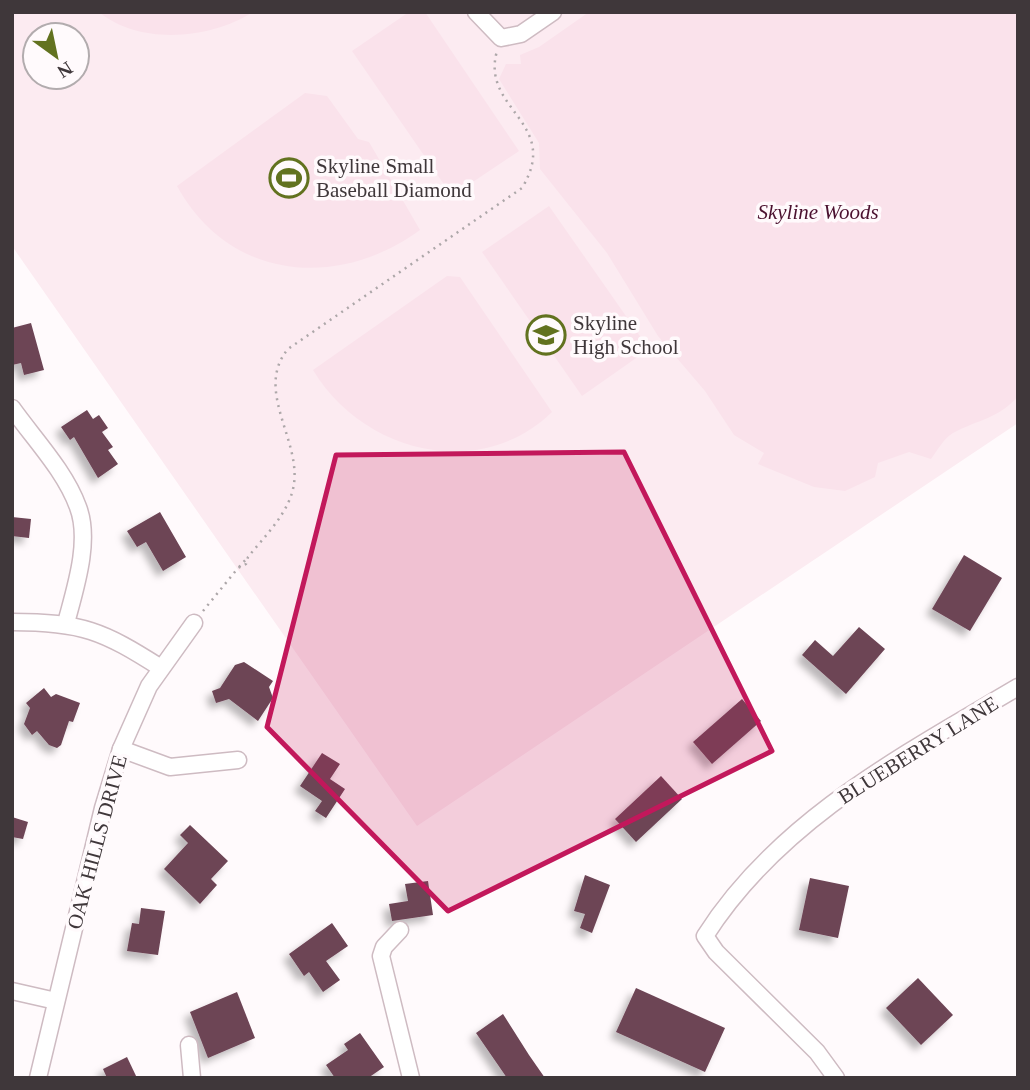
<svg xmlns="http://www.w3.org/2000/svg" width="1030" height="1090" viewBox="0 0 1030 1090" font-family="'Times New Roman',serif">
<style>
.built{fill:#fcebf1;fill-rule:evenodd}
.green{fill:#fae2eb}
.building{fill:#6d4455;filter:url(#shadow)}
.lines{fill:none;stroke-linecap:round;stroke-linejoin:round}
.minor-casing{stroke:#cebbc2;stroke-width:19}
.path{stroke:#ada7a9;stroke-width:2.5;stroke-dasharray:2 5;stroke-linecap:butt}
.minor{stroke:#fff;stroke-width:16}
.marked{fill:#c2185b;fill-opacity:0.2;stroke:#c2185b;stroke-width:5;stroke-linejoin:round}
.labels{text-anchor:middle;stroke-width:7;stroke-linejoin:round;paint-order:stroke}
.poi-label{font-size:21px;fill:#3f373a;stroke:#fffafc;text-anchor:start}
.park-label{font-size:21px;font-style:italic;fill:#4b112f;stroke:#fffafc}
.street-label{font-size:21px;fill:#3f373a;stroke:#fffafc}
</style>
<defs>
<filter id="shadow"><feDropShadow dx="-6" dy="6" stdDeviation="3.5" flood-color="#0004"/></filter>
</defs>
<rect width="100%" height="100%" fill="#fffafc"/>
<path class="built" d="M12,12H1018V423L417,826L12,246ZM35,35H77V77H35Z"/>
<g class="green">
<path d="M99,12H253C211,39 140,46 99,12Z"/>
<path d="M409,12H425L519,151L452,196L352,51Z"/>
<path d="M589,12H1018V396C1000,418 977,420 953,433C944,438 937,451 931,459L909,452L878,463L875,477L845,491L814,487L758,464L764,453L734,435L705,391L658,336L607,253L540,169L539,143L499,79L506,64H521L520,55L539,47Z"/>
<path d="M305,93L327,96L358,139L369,142L420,230C338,290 229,281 177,186Z"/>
<path d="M549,206L649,349L582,396L482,252Z"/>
<path d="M447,276L460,277L552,412C479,483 362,452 313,370Z"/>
</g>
<g class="building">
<path d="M31,323L44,370L24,375L21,363L12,365V328Z"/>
<path d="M87,410L93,419L99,415L108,428L102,432L113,447L108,450L118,464L98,478L74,437L70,440L61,427Z"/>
<path d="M160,512L186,557L163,571L146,542L137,547L127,531Z"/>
<path d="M12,517L31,519L29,538L12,536Z"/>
<path d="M964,555L1002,578L970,631L932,609Z"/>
<path d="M859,627L885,649L846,694L802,655L815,640L833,656Z"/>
<path d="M244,662L273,681L269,687L273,698L258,721L229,699L216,703L212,691L220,688L235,665Z"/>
<path d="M44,688L51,697L56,694L80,703L73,722L69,721L61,745L57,748L49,745L37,731L32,735L24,724L30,708L26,703Z"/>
<path d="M742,699L761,721L712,764L693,742Z"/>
<path d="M322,753L340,764L330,779L345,789L326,818L315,811L322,801L300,786Z"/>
<path d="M661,776L682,799L636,842L615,819Z"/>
<path d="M12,817L28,822L23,839L12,837Z"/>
<path d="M190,825L228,861L211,879L217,885L200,904L164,869L188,843L180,835Z"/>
<path d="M585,875L610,885L592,933L580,928L585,914L574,911Z"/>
<path d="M810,878L849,886L838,938L799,930Z"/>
<path d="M428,881L433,915L392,921L389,904L408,901L405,884Z"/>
<path d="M141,908L165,911L158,955L127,951L132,923L139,924Z"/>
<path d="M332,923L348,946L326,961L340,980L323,992L309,972L304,976L289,954Z"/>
<path d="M918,978L953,1015L921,1045L886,1008Z"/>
<path d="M636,988L725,1028L705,1072L616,1032Z"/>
<path d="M237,992L255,1038L208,1058L190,1012Z"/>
<path d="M503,1014L529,1055L545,1078H507L476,1033Z"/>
<path d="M360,1033L384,1067L368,1078H335L326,1065L348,1050L344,1044Z"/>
<path d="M127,1057L137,1078H107L103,1069Z"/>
</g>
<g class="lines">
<g class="minor-casing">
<g id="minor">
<path d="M476,12L501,38L521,34L553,12"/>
<path d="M12,408C34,439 65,471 78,507C91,541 75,589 66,623"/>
<path d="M12,622C82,622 103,631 161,668"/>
<path d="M121,749L170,767L238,760"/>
<path d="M400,930L384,947L381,956L411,1078"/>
<path d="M12,991L56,1001"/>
<path d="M189,1045L192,1078"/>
<path d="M38,1078L103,808L121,749L149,686L194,623"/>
<path d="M836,1078L817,1052L716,952L705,936C778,821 903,755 1018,687"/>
</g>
</g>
<g class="path">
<path d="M239,567L248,557"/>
<path d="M203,611L238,568L246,564L248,557C264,537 287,515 293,489C304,443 253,391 288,349L522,188C562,122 480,110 497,51"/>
</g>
<use href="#minor" class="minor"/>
</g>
<path class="marked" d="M624,452L772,751L448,911L267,727L336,455Z"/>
<defs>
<g id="stadium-ring" transform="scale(2.0125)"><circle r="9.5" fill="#fffafc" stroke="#62721f" stroke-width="1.5"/><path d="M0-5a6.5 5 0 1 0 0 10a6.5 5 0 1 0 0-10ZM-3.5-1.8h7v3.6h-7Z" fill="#62721f"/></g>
<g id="school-ring" transform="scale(2.0125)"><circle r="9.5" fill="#fffafc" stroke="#62721f" stroke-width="1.5"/><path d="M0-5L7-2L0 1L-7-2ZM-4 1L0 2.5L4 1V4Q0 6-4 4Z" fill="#62721f"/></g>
</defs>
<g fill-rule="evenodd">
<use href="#stadium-ring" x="289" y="178"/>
<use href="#school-ring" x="546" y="335"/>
</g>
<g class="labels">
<g class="poi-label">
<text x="316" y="173">Skyline Small<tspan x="316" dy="24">Baseball Diamond</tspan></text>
<text x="573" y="330">Skyline<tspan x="573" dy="24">High School</tspan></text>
</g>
<g class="park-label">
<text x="818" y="219">Skyline Woods</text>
</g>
<g class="street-label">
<text transform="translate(918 750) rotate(-32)" y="7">BLUEBERRY LANE</text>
<text transform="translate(97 842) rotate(-75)" y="7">OAK HILLS DRIVE</text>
</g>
</g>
<rect width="1030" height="1090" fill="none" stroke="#3f373a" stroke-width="28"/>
<g transform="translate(56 56) rotate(147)"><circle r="33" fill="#fffafc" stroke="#b2acae" stroke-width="2"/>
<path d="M0-5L12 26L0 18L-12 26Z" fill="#62721f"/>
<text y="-10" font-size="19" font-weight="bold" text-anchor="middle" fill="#3f373a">N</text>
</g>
</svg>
